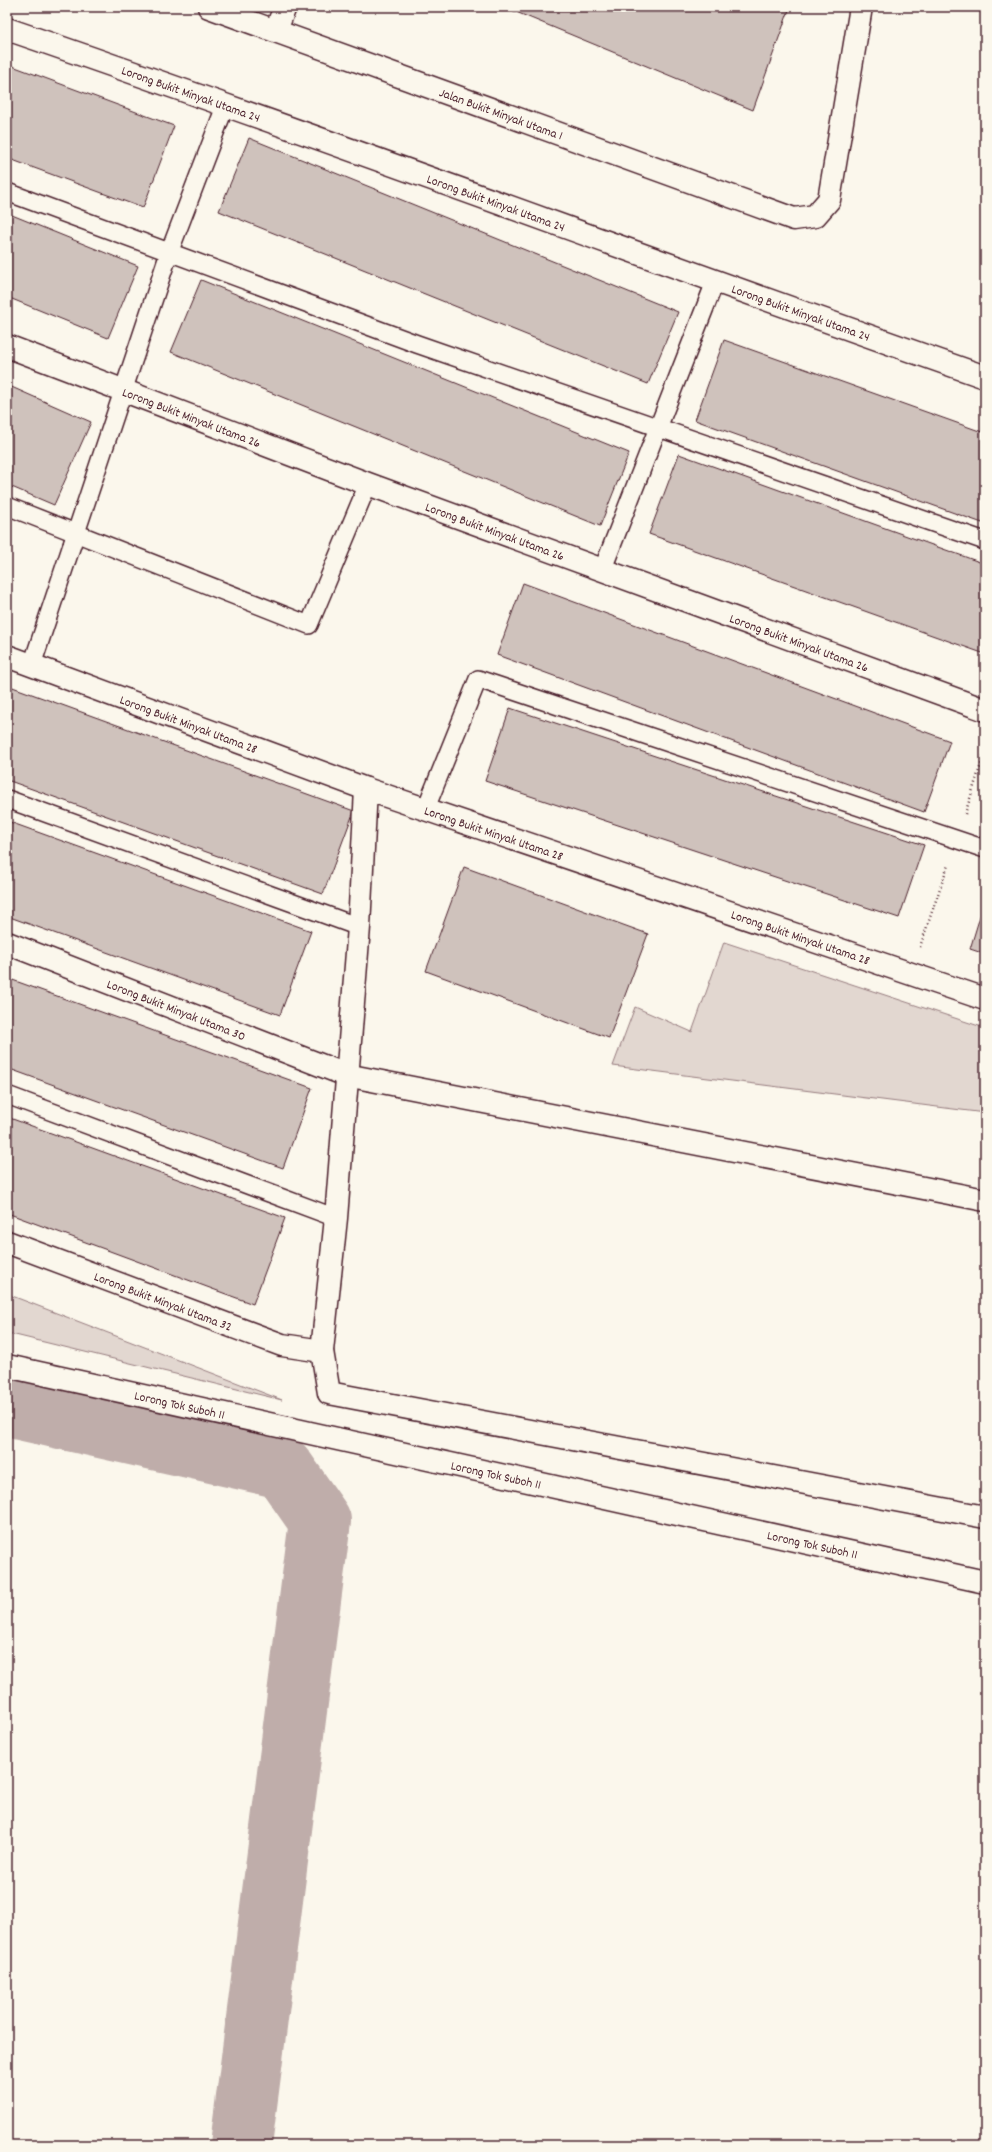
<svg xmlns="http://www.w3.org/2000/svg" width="992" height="2152" viewBox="0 0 992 2152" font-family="Dekko,sans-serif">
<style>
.green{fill:#e2d7d0;stroke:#967b7e}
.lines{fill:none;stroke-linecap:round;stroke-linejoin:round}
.river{stroke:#bfadaa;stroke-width:62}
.building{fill:#cfc2bc;stroke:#4a1f2b}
.lane-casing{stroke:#4a1f2b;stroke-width:20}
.street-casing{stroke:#4a1f2b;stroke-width:25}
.path{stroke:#4a1f2b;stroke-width:2.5;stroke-dasharray:1 3;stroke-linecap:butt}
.lane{stroke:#fbf7ec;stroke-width:17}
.street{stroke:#fbf7ec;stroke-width:22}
.labels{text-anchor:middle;stroke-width:4;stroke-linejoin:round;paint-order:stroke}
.street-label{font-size:13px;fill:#4a1f2b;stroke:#fbf7ec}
</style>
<rect width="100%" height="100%" fill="#fbf7ec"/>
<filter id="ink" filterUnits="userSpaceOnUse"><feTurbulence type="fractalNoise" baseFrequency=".025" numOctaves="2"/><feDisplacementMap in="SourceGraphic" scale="8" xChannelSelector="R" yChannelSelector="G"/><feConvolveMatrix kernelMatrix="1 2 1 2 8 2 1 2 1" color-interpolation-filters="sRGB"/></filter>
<g filter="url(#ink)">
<g class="green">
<path d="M724,942L985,1028V1113L613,1066L635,1007L692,1032Z"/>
<path d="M7,1294L282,1400L7,1333Z"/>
</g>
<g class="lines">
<path class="river" d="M7,1406L283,1468L320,1521L241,2145"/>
</g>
<g class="building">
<path d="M504,7H790L753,110Z"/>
<path d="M7,64L174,126L143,208L7,158Z"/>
<path d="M249,138L678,312L648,384L219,211Z"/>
<path d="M7,213L138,266L108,338L7,297Z"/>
<path d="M201,280L629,453L600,526L171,352Z"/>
<path d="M724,340L985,433V524L695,420Z"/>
<path d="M7,385L91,422L54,505L7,485Z"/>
<path d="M679,454L985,564V654L649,534Z"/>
<path d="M523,583L950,741L924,812L497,655Z"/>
<path d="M7,685L354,811L323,894L7,780Z"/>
<path d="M510,708L924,845L899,918L485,781Z"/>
<path d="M7,821L311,931L280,1015L7,916Z"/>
<path d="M464,867L648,934L609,1038L426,971Z"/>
<path d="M985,900V954L970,949Z"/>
<path d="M7,978L312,1088L283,1168L7,1068Z"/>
<path d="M7,1117L285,1218L253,1304L7,1213Z"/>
</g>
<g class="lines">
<g class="lane-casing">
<g id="lane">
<path d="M7,192L417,344L985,541"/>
<path d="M7,506L309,625L368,484"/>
<path d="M602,571L715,282"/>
<path d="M32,665L169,253L226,104"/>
<path d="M7,799L359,927"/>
<path d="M426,808L478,679L985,849"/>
<path d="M7,1095L336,1218"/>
</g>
</g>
<g class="street-casing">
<g id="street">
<path id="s1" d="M209,7L794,219L815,216L829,200L861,7"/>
<path id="s2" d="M7,29C335,141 659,263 985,377"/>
<path d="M276,30L285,7"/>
<path id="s3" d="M7,346L368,484L985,710"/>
<path id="s4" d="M7,656L366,789L985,999"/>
<path d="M366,789L359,927L336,1218L322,1351L329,1393L985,1517"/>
<path id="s5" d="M7,943L346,1075L985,1200"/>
<path id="s6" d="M7,1242L282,1345L322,1351"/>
<path id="s7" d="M7,1366L985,1582"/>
</g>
</g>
<g class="path">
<path d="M965,814L985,752"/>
<path d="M920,947L948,865"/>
</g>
<use href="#lane" class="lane"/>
<use href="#street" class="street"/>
</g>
</g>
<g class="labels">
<g class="street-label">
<text dy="5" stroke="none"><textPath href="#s2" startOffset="195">Lorong Bukit Minyak Utama 24</textPath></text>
<text dy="5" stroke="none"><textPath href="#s1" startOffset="311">Jalan Bukit Minyak Utama 1</textPath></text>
<text dy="5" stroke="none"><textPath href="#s2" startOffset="519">Lorong Bukit Minyak Utama 24</textPath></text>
<text dy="5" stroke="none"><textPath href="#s2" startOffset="843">Lorong Bukit Minyak Utama 24</textPath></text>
<text dy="5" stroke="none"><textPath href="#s3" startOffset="198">Lorong Bukit Minyak Utama 26</textPath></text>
<text dy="5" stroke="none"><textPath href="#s3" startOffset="522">Lorong Bukit Minyak Utama 26</textPath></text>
<text dy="5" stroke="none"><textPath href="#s3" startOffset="846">Lorong Bukit Minyak Utama 26</textPath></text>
<text dy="5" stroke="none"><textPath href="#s4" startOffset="194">Lorong Bukit Minyak Utama 28</textPath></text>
<text dy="5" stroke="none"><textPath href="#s4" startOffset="518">Lorong Bukit Minyak Utama 28</textPath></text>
<text dy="5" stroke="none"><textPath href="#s4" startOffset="842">Lorong Bukit Minyak Utama 28</textPath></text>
<text dy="5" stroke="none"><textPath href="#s5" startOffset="182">Lorong Bukit Minyak Utama 30</textPath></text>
<text dy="5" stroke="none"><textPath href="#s6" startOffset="167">Lorong Bukit Minyak Utama 32</textPath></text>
<text dy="5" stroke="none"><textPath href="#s7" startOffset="177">Lorong Tok Suboh 11</textPath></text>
<text dy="5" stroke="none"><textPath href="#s7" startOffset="501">Lorong Tok Suboh 11</textPath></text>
<text dy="5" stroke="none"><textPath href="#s7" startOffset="825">Lorong Tok Suboh 11</textPath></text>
</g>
</g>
<rect width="992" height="2152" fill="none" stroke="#fbf7ec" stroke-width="24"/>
<rect x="12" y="12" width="968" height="2128" fill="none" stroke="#4a1f2b" stroke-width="1.5" filter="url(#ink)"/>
</svg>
